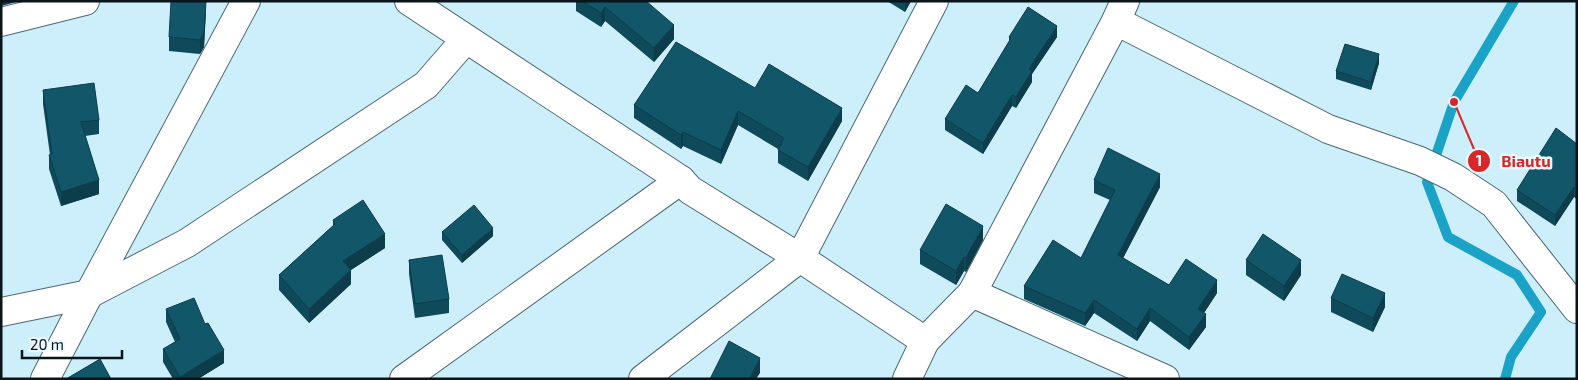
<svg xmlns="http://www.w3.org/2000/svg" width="1578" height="380" viewBox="0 0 1578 380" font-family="'Exo 2',sans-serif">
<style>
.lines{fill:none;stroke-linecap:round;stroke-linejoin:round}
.stream{stroke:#1aa3c7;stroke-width:10}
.minor-casing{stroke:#4b6974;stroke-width:30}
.minor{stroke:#fff;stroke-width:28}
.wall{fill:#0f4a5a}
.shaded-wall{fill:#0d3c4a}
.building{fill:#125669;stroke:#0d3c4a}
.leader{fill:none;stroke:#d62828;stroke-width:2}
.callout-dot{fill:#d62828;stroke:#ebf8fd;stroke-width:2}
.mark-label{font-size:15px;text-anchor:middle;font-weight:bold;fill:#fff}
.callout-label{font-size:16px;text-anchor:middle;font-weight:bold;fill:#d62828;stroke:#ebf8fd;stroke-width:5;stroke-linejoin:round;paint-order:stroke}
</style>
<rect width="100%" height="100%" fill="#cdeffb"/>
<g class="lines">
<path class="stream" d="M1505,379L1511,357L1541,312L1517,275L1448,237L1427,182L1454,102L1514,1"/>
<g class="minor-casing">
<g id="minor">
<path d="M409,1L681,180L690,190L800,258L925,341L972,293L1165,379"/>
<path d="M1116,21L1328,129L1420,161L1453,177L1494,204L1577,309"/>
<path d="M1,22L85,1"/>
<path d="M972,293L1116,21L1125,1"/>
<path d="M1,312L89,294L187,243L426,85L466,39"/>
<path d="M45,379L89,294L246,1"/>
<path d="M404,379L681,180"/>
<path d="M643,379L800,258L934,1"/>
<path d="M907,379L925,341"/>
</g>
</g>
<use href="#minor" class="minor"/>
</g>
<g class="wall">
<path d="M576,1H646L674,39L654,62L605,21L601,27L576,11Z"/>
<path d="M887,1H911L905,12Z"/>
<path d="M206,13L204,47L200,54L169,51V37Z"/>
<path d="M1009,37H1057L1032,74V82L1016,108L1012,106L983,154L945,130V119L978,93L1009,42Z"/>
<path d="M1379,63L1371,90L1336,79V71Z"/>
<path d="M755,88L842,121L808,181L778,163V149L738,125L721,164L683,146L681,149L634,118V105Z"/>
<path d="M43,90L99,120V134L85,136L99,194L61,206L49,169V155H50L43,104Z"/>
<path d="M1577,144V199L1574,197L1555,226L1517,201V190Z"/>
<path d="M1094,180L1160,187L1123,258L1169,285L1217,293L1204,313L1206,327L1189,350L1150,321L1137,341L1094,313L1085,326L1024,299V286L1081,258L1110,200L1094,193Z"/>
<path d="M333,220L385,248L351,270V284L309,323L279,290V275L333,226Z"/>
<path d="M442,232L493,236L462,263L442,240Z"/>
<path d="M983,240L966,272L964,271L956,285L920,264V250Z"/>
<path d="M409,260L449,299V313L415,318L409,274Z"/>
<path d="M1246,260L1301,275L1284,301L1246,275Z"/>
<path d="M1331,298L1385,307L1373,332L1331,312Z"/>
<path d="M166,309L205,324L224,363L198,379H173L163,362V349L175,342L166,322Z"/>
</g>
<g class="shaded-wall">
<path d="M1,1H20L1,6Z"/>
<path d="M206,1L204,47L200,54V40Z"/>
<path d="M905,1H911L905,12Z"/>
<path d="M605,7V21L601,27V13Z"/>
<path d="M674,25V39L654,62V48Z"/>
<path d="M1057,26V37L1032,74V82L1016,108V97L1029,69Z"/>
<path d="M1379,54V63L1371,90V82Z"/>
<path d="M1012,95V106L983,154V143Z"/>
<path d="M842,108V121L808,181V167Z"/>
<path d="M738,111V125L721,164V150Z"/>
<path d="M683,132V146L681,149V135Z"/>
<path d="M1160,174V187L1118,268V255Z"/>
<path d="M99,180V194L61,206V192Z"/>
<path d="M1574,187V197L1555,226V215Z"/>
<path d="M983,226V240L966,272V258Z"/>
<path d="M493,228V236L462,263V255Z"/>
<path d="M385,234V248L343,275V261Z"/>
<path d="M964,257V271L956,285V271Z"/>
<path d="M1301,260V275L1284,301V286Z"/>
<path d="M351,270V284L309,323V309Z"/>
<path d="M1217,280V293L1198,322V309Z"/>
<path d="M1385,293V307L1373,332V318Z"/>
<path d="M1094,300V313L1085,326V313Z"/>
<path d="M1150,308V321L1137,341V329Z"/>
<path d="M1206,314V327L1189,350V337Z"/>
<path d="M224,350V363L198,379H180V377Z"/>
<path d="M760,358V373L756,379H749Z"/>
</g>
<g class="building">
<path d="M171,1H206L204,33L200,40L169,37Z"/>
<path d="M582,1H646L674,25L654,48L605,7L601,13Z"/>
<path d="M1028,7L1057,26L1029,69L1032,71L1016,97L1012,95L983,143L945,119L966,85L978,93L1011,38L1009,37Z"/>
<path d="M676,42L755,88L769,64L842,108L808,167L778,150L784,138L738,111L721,150L683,132L681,135L634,105Z"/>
<path d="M1345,44L1379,54L1371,82L1336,71Z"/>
<path d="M94,83L99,120L81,122L99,180L61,192L49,155L52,154L43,90Z"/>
<path d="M1556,128L1577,144V189L1574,187L1555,215L1517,190Z"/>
<path d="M1108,148L1160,174L1118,255L1169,285L1186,259L1217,280L1198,309L1206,314L1189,337L1150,308L1137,329L1094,300L1085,313L1024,286L1053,240L1081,258L1115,190L1094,180Z"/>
<path d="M363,200L385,234L343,261L351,270L309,309L279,275L335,224L333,220Z"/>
<path d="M946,204L983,226L966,258L964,257L956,271L920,250Z"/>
<path d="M474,205L493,228L462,255L442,232Z"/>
<path d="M1263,234L1301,260L1284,286L1246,260Z"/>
<path d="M442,255L449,299L415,304L409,260Z"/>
<path d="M1342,274L1385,293L1373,318L1331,298Z"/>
<path d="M194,298L205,324L208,323L224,350L180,377L163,349L180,339L166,309Z"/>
<path d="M729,341L760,358L749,379H710Z"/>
<path d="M100,359L111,379H66Z"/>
</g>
<path class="leader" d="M1454 102L1479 161"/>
<g class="callout-dot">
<circle cx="1454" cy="102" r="5"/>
<circle cx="1479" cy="161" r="12"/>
</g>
<g class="mark-label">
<text x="1479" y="166">1</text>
</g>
<g class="callout-label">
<text x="1526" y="167">Biautu</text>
</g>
<rect width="1578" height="380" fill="none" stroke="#09151a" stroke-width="5"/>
<path d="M22 350v8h100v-8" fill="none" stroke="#09151a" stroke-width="2.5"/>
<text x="30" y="350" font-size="15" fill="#09151a" stroke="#ebf8fd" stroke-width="4" paint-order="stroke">20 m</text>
</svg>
